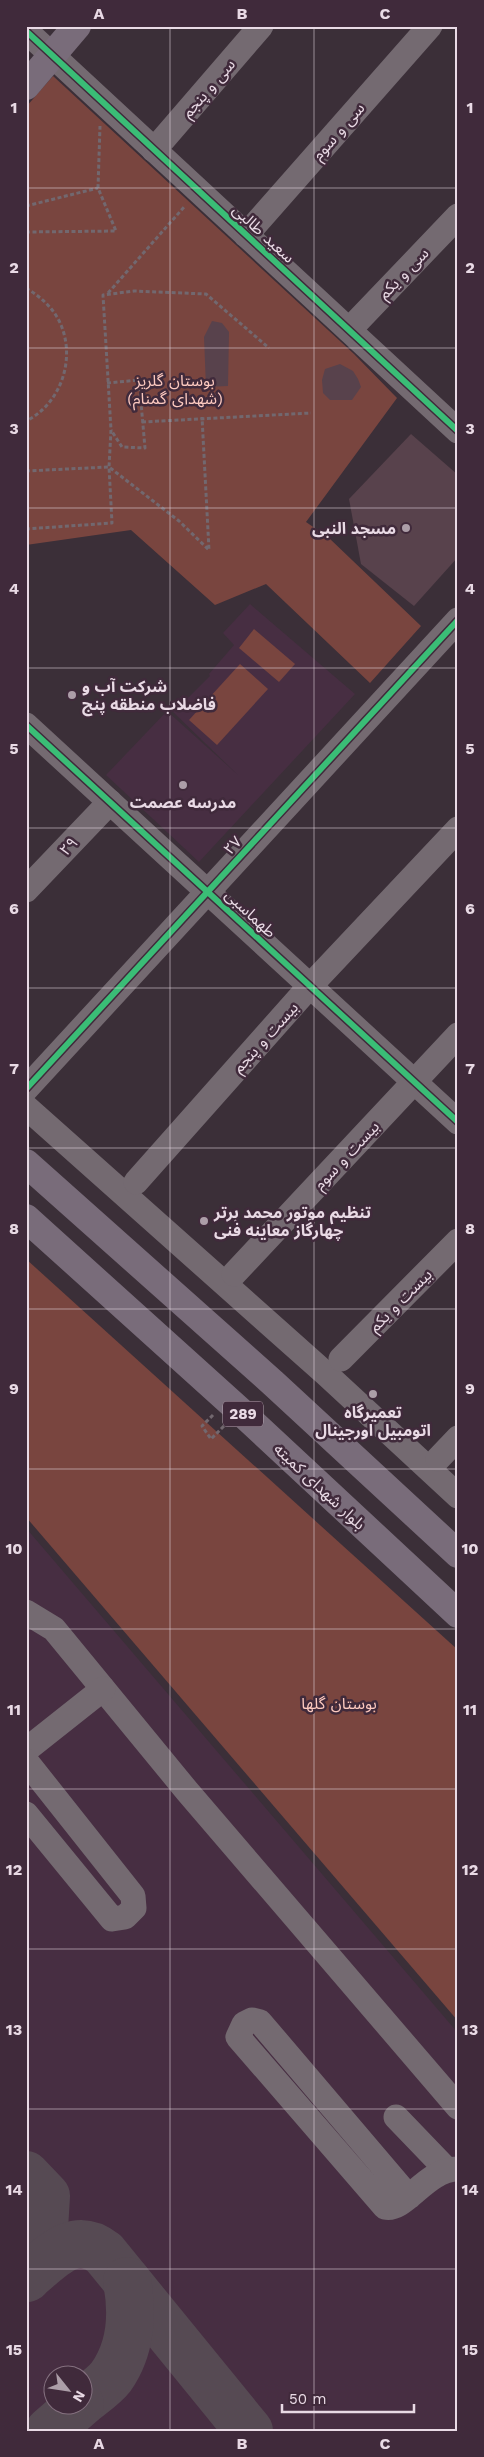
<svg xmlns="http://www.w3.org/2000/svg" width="484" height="2457" viewBox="0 0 484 2457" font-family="'Work Sans','Noto Sans Arabic',sans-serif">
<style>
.built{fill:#472e42;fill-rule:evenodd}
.green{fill:#79453f}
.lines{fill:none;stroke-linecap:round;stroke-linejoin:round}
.taxiway{stroke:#564a53;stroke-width:48}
.building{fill:#58424c}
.path{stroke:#72686f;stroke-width:3;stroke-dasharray:4 2.5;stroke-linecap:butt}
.minor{stroke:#746a71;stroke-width:25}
.major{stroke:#796c7a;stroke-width:28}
.cycleway-casing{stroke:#402a3b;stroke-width:9}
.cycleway{stroke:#3abd76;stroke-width:6}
.grid{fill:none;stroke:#e9dae5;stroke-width:1;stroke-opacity:0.55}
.poi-dot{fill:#ac9ea8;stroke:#402a3b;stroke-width:2}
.labels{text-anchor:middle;stroke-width:5;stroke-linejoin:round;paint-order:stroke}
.shield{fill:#402a3b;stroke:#b6a5b2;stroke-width:1}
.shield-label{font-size:15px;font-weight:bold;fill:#e9dae5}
.street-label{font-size:16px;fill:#e9dae5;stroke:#402a3b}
.park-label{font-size:16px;fill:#fcc9bf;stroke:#402a3b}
.poi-label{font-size:16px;font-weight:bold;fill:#e9dae5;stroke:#402a3b;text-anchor:start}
.neatline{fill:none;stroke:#e9dae5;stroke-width:2}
.grid-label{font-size:16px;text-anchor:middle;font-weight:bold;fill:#e9dae5}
</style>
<rect width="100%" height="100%" fill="#3b2f38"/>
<g class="built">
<path d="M250,604L355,694L199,862L106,775L167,711L238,775L169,708L183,695L188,698L210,676L209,674L234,645L223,633Z"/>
<path d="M26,1528L458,2033V2431H26ZM52,2374H82V2404H52Z"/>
</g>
<g class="green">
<path d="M53,76L354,354L397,398L306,522L329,538L421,626L370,683L266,584L215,605L131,530L26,545V107Z"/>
<path d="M254,629L295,664L279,682L239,648Z"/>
<path d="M240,664L268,689L217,745L189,720Z"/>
<path d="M26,1259L458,1650V2021L26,1517Z"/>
</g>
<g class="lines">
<g class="taxiway">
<path d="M26,2175L46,2196L44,2229L27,2278"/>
<path d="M26,2278C50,2259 73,2229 104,2253L249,2431"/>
<path d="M82,2402C92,2394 104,2386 111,2377C131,2349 133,2313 127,2281"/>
<path d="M49,2431L80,2404"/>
</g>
</g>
<g class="building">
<path d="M212,321L222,323L229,332L228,386L206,387L204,337Z"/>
<path d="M340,364L353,371L358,379L361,387L352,400H330L323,393L322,380L325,369Z"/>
<path d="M411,434L458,475V557L414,606L361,564L349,499Z"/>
</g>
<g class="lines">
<g class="path">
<path d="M26,206L98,188"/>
<path d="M26,232L116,231L98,188L100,126"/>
<path d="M26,288C39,296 49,304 57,317C78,353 63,403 26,421"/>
<path d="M108,293L185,206"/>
<path d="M107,383L139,380L145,448L122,447L111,430"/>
<path d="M142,422L311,413"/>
<path d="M26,471L109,467L179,521L209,550L202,417"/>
<path d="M26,529L112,523L109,467L111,430L103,295L134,291L206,294L269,348"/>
<path d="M213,1415L202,1426L211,1439L225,1425"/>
</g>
<g class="minor">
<path d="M26,31L458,431"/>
<path d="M154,150L261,26"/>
<path d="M246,235L430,26"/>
<path d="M349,330L458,216"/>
<path d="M26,725L458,1122"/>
<path d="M26,890L110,802"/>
<path d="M26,1089L458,620"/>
<path d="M26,1107L326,1374L458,1496"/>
<path d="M136,1182L310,986L458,829"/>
<path d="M234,1274L458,1035"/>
<path d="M341,1359L458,1241"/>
<path d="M438,1459L458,1438"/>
<path d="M26,1612L54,1629L187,1791L458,2107"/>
<path d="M26,1750L103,1689"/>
<path d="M26,1761L133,1896L134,1908L125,1917L112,1919L26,1814"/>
<path d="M396,2117L446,2169"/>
<path d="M409,2197L260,2022L252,2020L244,2024L238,2037L385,2207C405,2212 426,2169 458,2169"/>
</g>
<g class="major">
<path d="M26,86L77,26"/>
<path d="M26,1163L273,1383L458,1554"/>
<path d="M26,1218L240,1411L458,1614"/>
</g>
<g class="cycleway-casing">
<g id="cycleway">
<path d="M26,31L458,431"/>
<path d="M26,725L458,1122"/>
<path d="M26,1089L458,620"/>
</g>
</g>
<use href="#cycleway" class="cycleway"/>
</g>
<path class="grid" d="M170,26V2431M314,26V2431M26,188H458M26,348H458M26,508H458M26,668H458M26,828H458M26,988H458M26,1148H458M26,1309H458M26,1469H458M26,1629H458M26,1789H458M26,1949H458M26,2109H458M26,2269H458"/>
<g class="poi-dot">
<circle cx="406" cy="528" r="5"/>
<circle cx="72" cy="695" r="5"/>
<circle cx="183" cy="785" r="5"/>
<circle cx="204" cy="1221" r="5"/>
<circle cx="373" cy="1394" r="5"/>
</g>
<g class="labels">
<rect class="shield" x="223" y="1401.5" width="40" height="25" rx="4"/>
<g class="shield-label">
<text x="243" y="1419">289</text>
</g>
<g class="street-label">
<text transform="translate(208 88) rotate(-49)" y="6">سی و پنجم</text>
<text transform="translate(338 131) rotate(-49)" y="6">سی و سوم</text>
<text transform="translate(264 233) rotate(43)" y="6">سعید طالبی</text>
<text transform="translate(403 273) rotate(-46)" y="6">سی و یکم</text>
<text transform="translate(232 845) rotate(-47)" y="6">۲۷</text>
<text transform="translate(68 846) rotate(-47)" y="6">۲۹</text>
<text transform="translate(251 913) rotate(43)" y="6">طهماسبی</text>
<text transform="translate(265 1037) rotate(-48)" y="6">بیست و پنجم</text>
<text transform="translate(346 1155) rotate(-47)" y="6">بیست و سوم</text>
<text transform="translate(400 1300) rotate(-45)" y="6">بیست و یکم</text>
<text transform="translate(320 1486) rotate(43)" y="6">بلوار شهدای کمیته</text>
</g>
<g class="park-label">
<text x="175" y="386">بوستان گلریز<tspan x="175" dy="18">(شهدای گمنام)</tspan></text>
<text x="339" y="1709">بوستان گلها</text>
</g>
<g class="poi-label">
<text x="396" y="534" text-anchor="end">مسجد النبی</text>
<text x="82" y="692">شرکت آب و<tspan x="82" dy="18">فاضلاب منطقه پنج</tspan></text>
<text x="183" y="808" text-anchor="middle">مدرسه عصمت</text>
<text x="214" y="1218">تنظیم موتور محمد برتر<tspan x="214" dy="18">چهارگاز معاینه فنی</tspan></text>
<text x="373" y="1418" text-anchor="middle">تعمیرگاه<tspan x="373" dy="18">اتومبیل اورجینال</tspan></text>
</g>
</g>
<rect width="484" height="2457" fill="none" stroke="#402a3b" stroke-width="55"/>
<g transform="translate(68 2390) rotate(120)"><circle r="24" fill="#402a3b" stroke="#84707f"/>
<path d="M0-4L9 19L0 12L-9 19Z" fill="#ac9ea8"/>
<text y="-8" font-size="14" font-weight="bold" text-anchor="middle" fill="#e9dae5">N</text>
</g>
<path d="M282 2404v8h132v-8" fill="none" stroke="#e9dae5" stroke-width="2.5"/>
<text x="289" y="2404" font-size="15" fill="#e9dae5" stroke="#402a3b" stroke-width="4" paint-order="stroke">50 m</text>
<rect x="28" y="28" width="428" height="2402" class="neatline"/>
<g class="grid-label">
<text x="99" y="19">A</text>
<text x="242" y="19">B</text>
<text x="385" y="19">C</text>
<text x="14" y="113">1</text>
<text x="470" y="113">1</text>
<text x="14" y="273">2</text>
<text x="470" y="273">2</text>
<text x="14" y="434">3</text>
<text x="470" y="434">3</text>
<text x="14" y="594">4</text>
<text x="470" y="594">4</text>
<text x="14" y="754">5</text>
<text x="470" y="754">5</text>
<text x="14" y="914">6</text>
<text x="470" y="914">6</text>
<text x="14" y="1074">7</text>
<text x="470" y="1074">7</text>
<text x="14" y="1234">8</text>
<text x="470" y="1234">8</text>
<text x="14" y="1394">9</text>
<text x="470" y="1394">9</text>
<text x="14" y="1554">10</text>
<text x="470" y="1554">10</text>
<text x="14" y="1715">11</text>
<text x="470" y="1715">11</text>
<text x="14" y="1875">12</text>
<text x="470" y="1875">12</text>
<text x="14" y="2035">13</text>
<text x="470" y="2035">13</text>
<text x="14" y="2195">14</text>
<text x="470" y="2195">14</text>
<text x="14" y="2355">15</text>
<text x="470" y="2355">15</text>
<text x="99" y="2449">A</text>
<text x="242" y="2449">B</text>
<text x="385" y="2449">C</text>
</g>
</svg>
